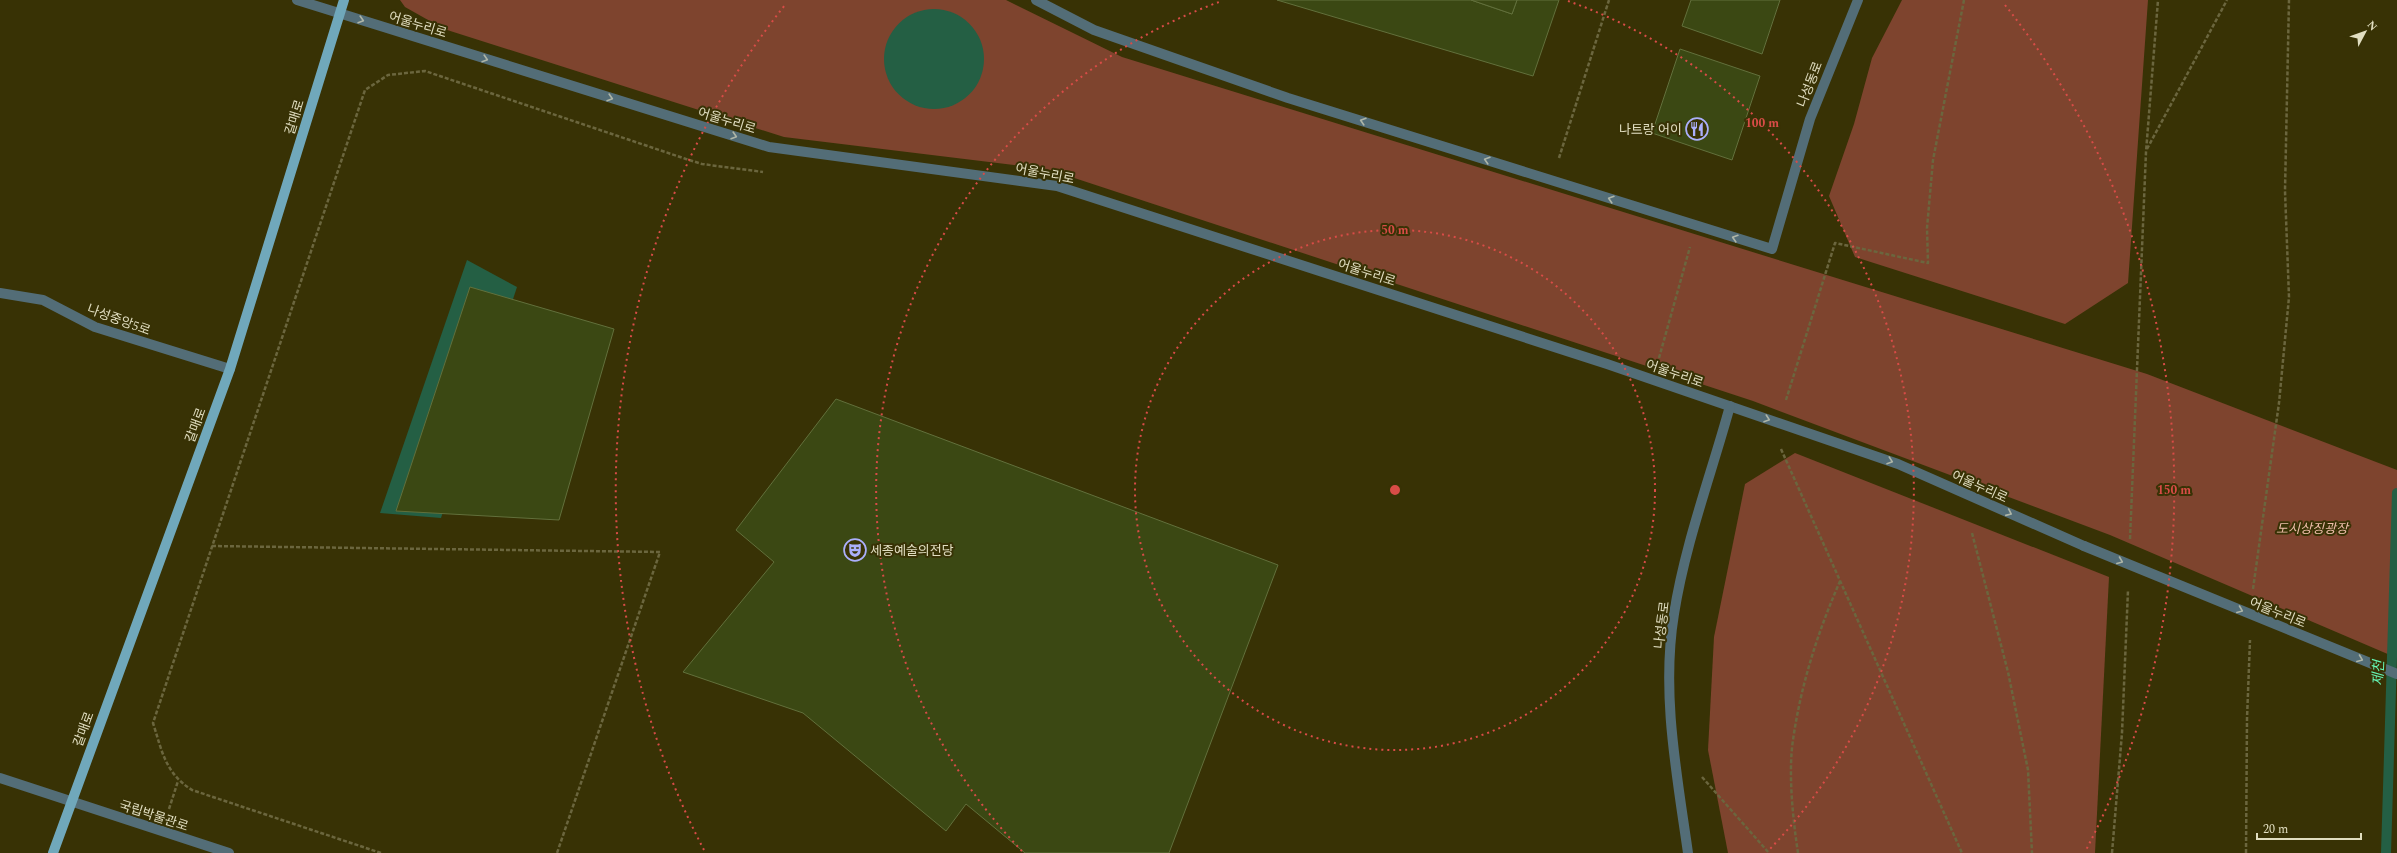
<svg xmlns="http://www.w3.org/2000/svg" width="2397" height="853" viewBox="0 0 2397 853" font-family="Spectral,'Noto Sans KR',serif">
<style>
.green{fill:#7e442e}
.water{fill:#245f44}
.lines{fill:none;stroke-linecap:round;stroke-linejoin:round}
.stream{stroke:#245f44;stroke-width:10}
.building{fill:#3b4813;stroke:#62703c}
.path{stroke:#6b663e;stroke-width:2.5;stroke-dasharray:4 2;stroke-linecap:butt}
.minor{stroke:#536d77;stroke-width:10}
.major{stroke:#70a8bb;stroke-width:10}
.minor-bridge{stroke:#536d77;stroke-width:10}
.oneway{stroke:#afb6a7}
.ring{fill:none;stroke:#d84c47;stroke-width:2;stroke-dasharray:2 4}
.labels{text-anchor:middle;stroke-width:4;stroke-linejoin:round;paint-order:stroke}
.street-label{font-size:13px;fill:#e1dec1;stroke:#383205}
.poi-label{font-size:13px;fill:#e1dec1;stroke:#383205;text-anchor:end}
.park-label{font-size:13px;font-style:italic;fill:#efbeab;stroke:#383205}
.water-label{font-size:14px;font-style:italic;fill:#65f7b6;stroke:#383205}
.centre{fill:#d84c47;stroke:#383205;stroke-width:2}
.ring-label{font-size:12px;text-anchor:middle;font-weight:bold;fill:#d84c47;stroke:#383205;stroke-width:4;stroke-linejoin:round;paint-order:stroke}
</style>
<rect width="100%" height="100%" fill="#383205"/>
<g class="green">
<path d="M400,0H1006L1122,57L2147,374L2397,470V658L2110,535L1753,401L1047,169L784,137L444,29L405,7Z"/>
<path d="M1902,0H2148L2128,283L2065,324L1855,257L1829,196L1854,124L1872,58Z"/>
<path d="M1795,453L2109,577L2095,853H1728L1708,750L1714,637L1745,484Z"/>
</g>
<g class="water">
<circle cx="934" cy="59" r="50"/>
<path d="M467,260L517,287L441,518L380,513Z"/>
</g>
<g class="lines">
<path class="stream" d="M2386,853L2397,493"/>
</g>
<g class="building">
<path d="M1277,0H1471L1512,14L1517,0H1559L1533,76Z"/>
<path d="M1471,0H1517L1512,14Z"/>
<path d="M1691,0H1780L1762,54L1682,26Z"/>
<path d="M1680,49L1760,76L1732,160L1652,133Z"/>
<path d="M470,287L614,329L559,520L396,511Z"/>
<path d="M836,399L1278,565L1169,853H1025L966,804L946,831L803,713L683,672L774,562L736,530Z"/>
</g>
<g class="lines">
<g class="path">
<path d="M2147,149L2227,0"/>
<path d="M1559,158L1609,0"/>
<path d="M1659,358L1690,247"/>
<path d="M1786,400L1835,243L1928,263L1927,228L1933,160L1964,0"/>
<path d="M1781,449L1962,853"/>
<path d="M1972,533L2008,672L2028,770L2032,853"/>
<path d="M2130,539L2146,152L2158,0"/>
<path d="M212,546L660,552L557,853"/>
<path d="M2253,589L2279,403L2289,297L2285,191L2289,0"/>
<path d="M1702,777L1769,853"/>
<path d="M169,809L178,781"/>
<path d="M381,853L192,790C165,773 162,751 153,723L365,90L388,75L425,71L686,159L702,164L763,172"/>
<path d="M1798,853C1793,820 1788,773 1793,740C1801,684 1818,631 1841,579"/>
<path d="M2112,853L2122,733L2128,590"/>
<path d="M2246,853L2247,719L2250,640"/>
</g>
<g class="minor">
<path d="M297,0L769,147L1057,186L1607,364L1898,464L2084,546"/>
<path d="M1036,0L1094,30L1288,98L1772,249L1810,119L1858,0"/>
<path d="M0,293L43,300L95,327L230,369"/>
<path d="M0,778L229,853"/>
<path d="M1688,853C1677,775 1661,693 1674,614C1685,544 1711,475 1730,406"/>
</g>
<path class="major" d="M53,853L230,369L344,0"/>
<path class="minor-bridge" d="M2084,546L2397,674"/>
</g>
<defs><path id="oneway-chevron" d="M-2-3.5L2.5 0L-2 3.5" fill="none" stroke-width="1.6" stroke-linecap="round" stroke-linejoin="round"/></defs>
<g class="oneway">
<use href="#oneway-chevron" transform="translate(361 20) rotate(17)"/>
<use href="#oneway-chevron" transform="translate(485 59) rotate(17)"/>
<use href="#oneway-chevron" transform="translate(610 98) rotate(17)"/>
<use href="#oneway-chevron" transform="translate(1363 121) rotate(-163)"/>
<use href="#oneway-chevron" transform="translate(734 136) rotate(17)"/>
<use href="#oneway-chevron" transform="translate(1487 160) rotate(-163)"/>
<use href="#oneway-chevron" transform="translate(1611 199) rotate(-163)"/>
<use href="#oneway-chevron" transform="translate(1735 238) rotate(-163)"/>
<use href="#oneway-chevron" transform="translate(1767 419) rotate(19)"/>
<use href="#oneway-chevron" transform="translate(1890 461) rotate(19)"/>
<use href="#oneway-chevron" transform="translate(2009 513) rotate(24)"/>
<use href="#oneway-chevron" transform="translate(2120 561) rotate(22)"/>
<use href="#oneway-chevron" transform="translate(2240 610) rotate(22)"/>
<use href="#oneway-chevron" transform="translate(2360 659) rotate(22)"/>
</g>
<g class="ring">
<circle cx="1395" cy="490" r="260"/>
<path d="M1022 851A519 519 0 0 1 1222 1M1568 1A519 519 0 0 1 1768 851"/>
<path d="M704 850A779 779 0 0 1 785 5M2005 5A779 779 0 0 1 2086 850"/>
</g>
<defs>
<g id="restaurant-ring" transform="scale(1.15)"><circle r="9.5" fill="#383205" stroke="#abaffb" stroke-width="1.5"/><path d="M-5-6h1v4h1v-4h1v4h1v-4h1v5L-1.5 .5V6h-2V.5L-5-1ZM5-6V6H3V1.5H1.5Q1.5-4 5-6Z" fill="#abaffb"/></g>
<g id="theatre-ring" transform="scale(1.15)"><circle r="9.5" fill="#383205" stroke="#abaffb" stroke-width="1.5"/><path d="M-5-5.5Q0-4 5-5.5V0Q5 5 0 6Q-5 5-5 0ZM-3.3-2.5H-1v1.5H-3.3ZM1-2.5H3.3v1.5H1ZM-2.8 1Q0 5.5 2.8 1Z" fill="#abaffb"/></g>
</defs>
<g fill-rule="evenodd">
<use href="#restaurant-ring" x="1697" y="129"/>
<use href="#theatre-ring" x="855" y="550"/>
</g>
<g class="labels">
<g class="street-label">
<text transform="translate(418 24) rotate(17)" y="5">어울누리로</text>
<text transform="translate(1809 84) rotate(-69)" y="5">나성동로</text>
<text transform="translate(294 117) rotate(-73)" y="5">갈매로</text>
<text transform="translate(727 120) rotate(17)" y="5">어울누리로</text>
<text transform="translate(1045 173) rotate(11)" y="5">어울누리로</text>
<text transform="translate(1367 272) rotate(18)" y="5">어울누리로</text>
<text transform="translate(119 319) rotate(20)" y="5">나성중앙5로</text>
<text transform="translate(1675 373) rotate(19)" y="5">어울누리로</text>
<text transform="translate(195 425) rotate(-70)" y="5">갈매로</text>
<text transform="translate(1980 486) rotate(24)" y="5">어울누리로</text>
<text transform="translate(2278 612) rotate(22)" y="5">어울누리로</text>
<text transform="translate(1661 625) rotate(-83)" y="5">나성동로</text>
<text transform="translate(83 729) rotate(-70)" y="5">갈매로</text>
<text transform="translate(154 815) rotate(18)" y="5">국립박물관로</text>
</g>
<g class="poi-label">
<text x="1682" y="134">나트랑 어이</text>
<text x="870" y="555" text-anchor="start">세종예술의전당</text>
</g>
<g class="park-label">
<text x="2312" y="533">도시상징광장</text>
</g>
<g class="water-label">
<text transform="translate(2378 673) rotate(-88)" y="5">제천</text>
</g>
</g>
<circle cx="1395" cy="490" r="6" class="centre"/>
<g class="ring-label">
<text x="1762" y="127">100 m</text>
<text x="1395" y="234">50 m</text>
<text x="2174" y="494">150 m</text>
</g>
<g transform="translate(2365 32) rotate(49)" stroke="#383205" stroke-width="3" paint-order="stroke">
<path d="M0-3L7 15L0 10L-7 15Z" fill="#e1dec1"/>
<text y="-6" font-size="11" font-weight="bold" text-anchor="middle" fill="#e1dec1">N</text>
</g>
<path d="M2257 833v6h104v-6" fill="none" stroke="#e1dec1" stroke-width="2"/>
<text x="2263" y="833" font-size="12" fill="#e1dec1" stroke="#383205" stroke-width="3" paint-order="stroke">20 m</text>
</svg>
